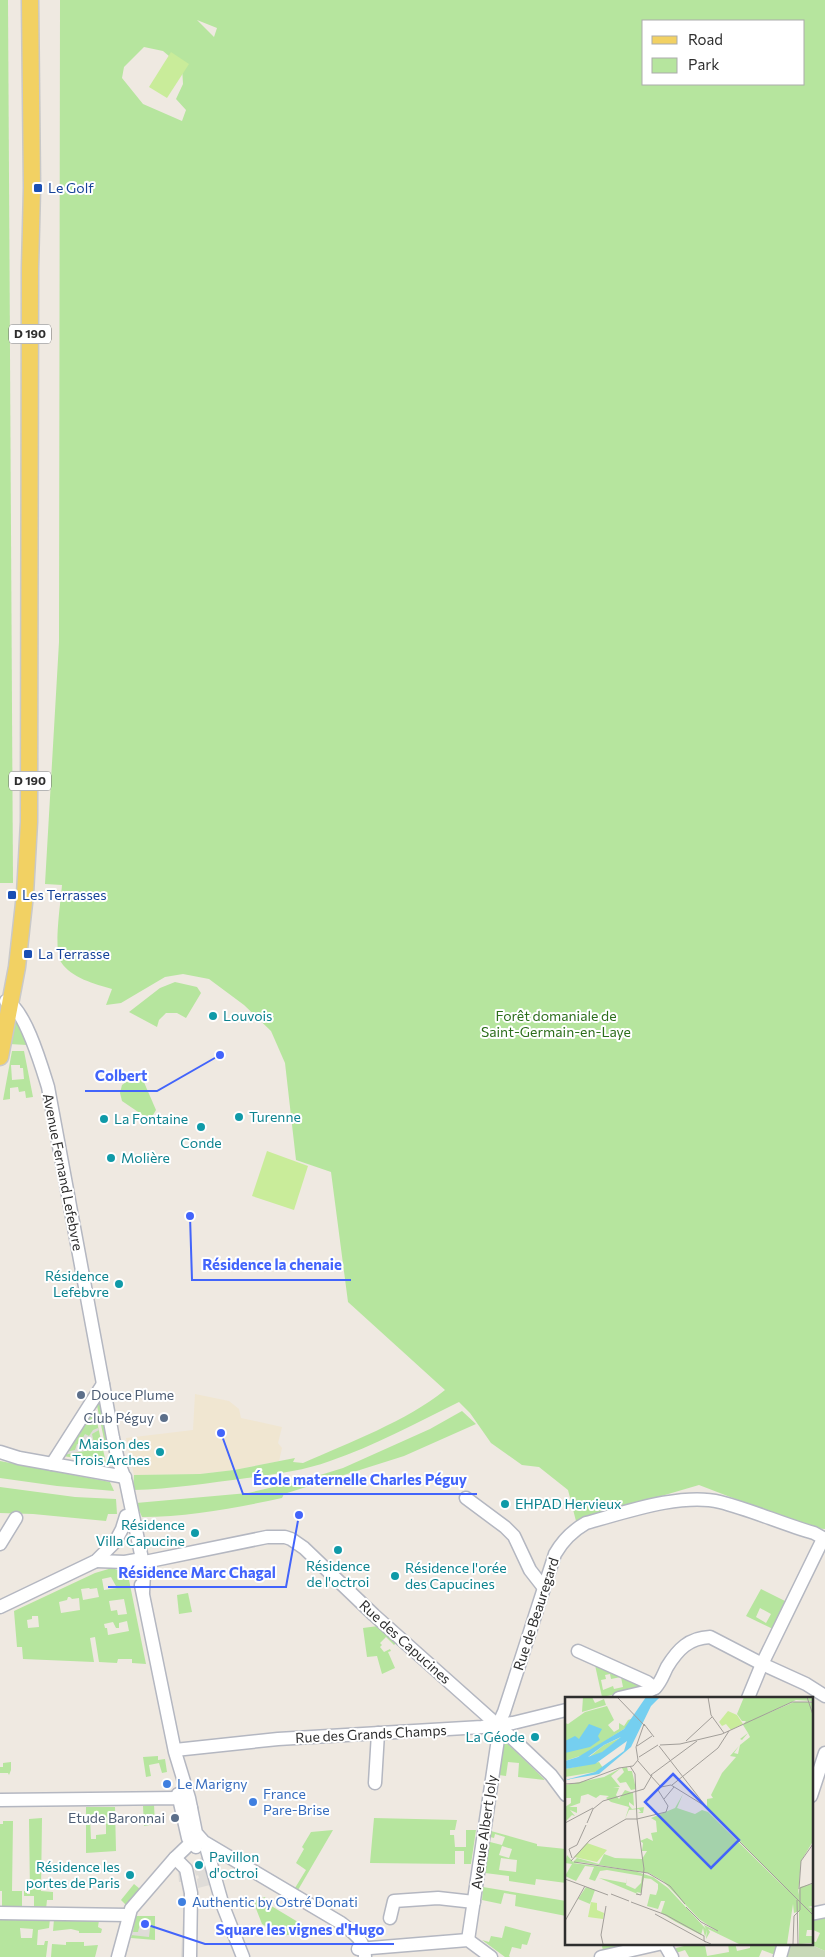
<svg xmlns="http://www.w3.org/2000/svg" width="825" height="1957" viewBox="0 0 825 1957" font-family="Commissioner,sans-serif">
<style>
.education{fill:#f0e6d1}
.green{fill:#b6e59e;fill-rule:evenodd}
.cemetery{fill:#c8d9b8}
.pitch{fill:#c9ec9a}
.plaza{fill:#dfdcd8}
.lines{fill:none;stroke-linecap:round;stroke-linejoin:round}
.minor-casing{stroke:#b4b7c1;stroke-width:15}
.major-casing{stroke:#c9c9c9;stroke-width:19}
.minor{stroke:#fff;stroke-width:12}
.major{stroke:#f2d163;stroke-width:16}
.transit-dot{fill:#1a4fb4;stroke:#fff;stroke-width:2}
.culture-dot{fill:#0f9aa8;stroke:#fff;stroke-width:2}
.service-dot{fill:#5c6f8a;stroke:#fff;stroke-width:2}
.shop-dot{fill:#3f7fe0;stroke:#fff;stroke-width:2}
.labels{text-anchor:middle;stroke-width:4;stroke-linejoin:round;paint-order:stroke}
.shield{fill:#fff;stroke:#6d6d6d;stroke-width:1}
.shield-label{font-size:12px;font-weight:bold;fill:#2e2e2e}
.transit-label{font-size:14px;fill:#164399;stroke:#fff;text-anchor:start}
.culture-label{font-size:14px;fill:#0d838f;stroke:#fff;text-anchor:start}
.park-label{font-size:14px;fill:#2c6e1b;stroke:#fff}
.street-label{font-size:14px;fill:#2e2e2e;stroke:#fff}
.service-label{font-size:14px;fill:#4e5e75;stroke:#fff;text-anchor:end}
.shop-label{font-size:14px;fill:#366cbe;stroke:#fff;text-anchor:start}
.inset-road{fill:none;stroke:#a29e99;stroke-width:1}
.view{fill:#4264fb;fill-opacity:0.15;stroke:#4264fb;stroke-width:2.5}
.inset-edge{fill:none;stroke:#2e2e2e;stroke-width:2.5}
.leader{fill:none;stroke:#4264fb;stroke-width:2}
.callout-dot{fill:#4264fb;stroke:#fff;stroke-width:2}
.callout-label{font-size:15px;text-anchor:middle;font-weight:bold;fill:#4264fb;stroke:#fff;stroke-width:4;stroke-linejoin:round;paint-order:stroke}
</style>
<rect width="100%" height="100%" fill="#efe9e1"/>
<path class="education" d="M195,1394L229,1401L239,1409L241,1418L282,1427L278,1443L282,1448L279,1461L234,1470L200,1474L134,1475L126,1438L193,1430Z"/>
<g class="green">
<path d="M0,0H8L13,883H0Z"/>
<path d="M60,0H825V1529L811,1528L699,1485L576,1521L568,1490L539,1467L522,1465L491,1443L470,1413L459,1402C416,1423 374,1446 330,1461C303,1471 275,1474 247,1478C209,1483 172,1489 133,1490L134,1475L200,1474L234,1470L295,1458L293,1462L303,1463C348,1443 407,1421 445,1390L348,1302L331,1172L296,1160L285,1063L271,1031L244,1005L209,979L183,974L165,977L121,1003L106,1005L112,989C95,984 71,978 61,962C53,951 61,900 62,885L45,884L59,642ZM197,20L217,28L214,37ZM644,21H804V84H644ZM144,47L163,51L182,67L183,84L176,99L186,110L182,121L143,104L122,78L124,67Z"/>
<path d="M175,982L197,987L201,993L186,1018L177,1013H166L159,1020L157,1027L129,1012L160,988Z"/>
<path d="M14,1021L19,1025L27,1045L9,1044Z"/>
<path d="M12,1051H24L33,1097L26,1098L25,1091L19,1092L18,1087L10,1088V1099L3,1100ZM11,1065H20V1068H23L24,1079L12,1080Z"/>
<path d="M134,1079L143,1080L156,1110L150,1120L122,1101L120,1093L122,1085L129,1080Z"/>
<path d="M101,1395L111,1443L105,1444L96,1401Z"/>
<path d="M94,1408L106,1463L63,1456Z"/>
<path d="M462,1411L476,1424L404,1456L284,1494L282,1498C236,1508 189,1517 142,1517L136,1503L248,1493L304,1480L343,1468L430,1429Z"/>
<path d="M0,1461L110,1482L114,1491L57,1486L0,1478Z"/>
<path d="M0,1487L75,1497L116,1499L117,1514H108L106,1521L33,1514L0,1513Z"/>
<path d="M112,1568L123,1572L129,1580L146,1664L132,1663V1659H118L117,1663L99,1662L95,1637L90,1638L94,1662L23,1659L22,1647H17L14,1611L95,1573ZM111,1577L117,1588L104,1590L102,1579ZM89,1588L90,1589L97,1588L99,1597L83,1600L81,1589ZM68,1597H70L72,1599L79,1598L80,1610L61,1613L59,1602L67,1600ZM124,1599L127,1614L118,1615L117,1610L111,1611L109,1601ZM32,1616H38L39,1627L28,1628L27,1620L32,1619ZM127,1621L129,1631L108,1635L107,1628H105L104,1624L113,1622L116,1628H119V1623Z"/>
<path d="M761,1589L787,1602L773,1629L746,1616ZM760,1608L771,1614L766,1623L756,1617Z"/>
<path d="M188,1593L192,1612L179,1614L177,1595Z"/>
<path d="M378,1626L396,1643L394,1645L386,1637L380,1643L382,1645L380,1647L384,1652L390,1649L391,1651L388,1652L395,1668L382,1674L377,1656L367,1657L363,1628Z"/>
<path d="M595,1665L642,1683L640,1689L602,1697ZM610,1674L611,1679L621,1677L623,1687L614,1689L613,1686L603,1690L601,1680L606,1679L605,1675Z"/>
<path d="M507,1743L545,1780L518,1777L519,1763L508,1762L506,1776L499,1775L503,1745Z"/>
<path d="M158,1756V1760L165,1759L167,1772L162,1773L159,1763L149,1765L151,1776L146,1777L143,1757Z"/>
<path d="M11,1762V1770L9,1775L8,1773H0V1767H3V1763Z"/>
<path d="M154,1805L155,1824L144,1826L143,1806Z"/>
<path d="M86,1807H115L116,1851L86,1853ZM90,1817H106V1834L96,1835V1839H91Z"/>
<path d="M42,1818L41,1891L53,1892V1900H47L46,1909L34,1908V1896H24V1891H27V1894H30L29,1819Z"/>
<path d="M374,1818L457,1820L455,1830H450V1835H454L455,1847H466V1830H476L471,1864H464V1851H455V1864L370,1863Z"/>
<path d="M0,1821V1824H3V1821H13L12,1891H22V1908H2V1891H0Z"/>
<path d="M333,1830L298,1890L295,1888L306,1870L296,1863L304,1849L302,1847L311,1832Z"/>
<path d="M491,1831L537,1844V1846L566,1849V1883L536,1879L535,1885L509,1881V1876L485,1873L490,1842L502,1845L505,1837L495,1834L494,1838L490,1837ZM502,1846L512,1849L509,1858L499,1855ZM501,1858L517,1860L516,1872L499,1870Z"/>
<path d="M134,1884L140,1889L126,1905L121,1900Z"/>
<path d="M483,1887L566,1901V1916L515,1906L516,1895L504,1893L501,1904L482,1900Z"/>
<path d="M265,1897L268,1904L313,1931L281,1936L262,1924L253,1901Z"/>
<path d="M136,1916H155V1940L131,1938Z"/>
<path d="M825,1917V1951L807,1943H811V1941L816,1942L820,1933L811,1929V1920Z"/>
<path d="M0,1918L50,1919L49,1928L38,1930L37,1945H44L45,1941H48L46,1957H0ZM20,1928L33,1929L32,1938H21Z"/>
<path d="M54,1919L99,1920L98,1927L102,1929L101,1933H79V1931L71,1929L53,1931Z"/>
<path d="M505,1926L531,1933L527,1945L522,1944L521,1949L512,1947L509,1956L510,1957H505L482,1940L489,1942L491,1936L502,1938Z"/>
<path d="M66,1942H84V1946L98,1945L95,1957H51L52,1944L66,1945Z"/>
<path d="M608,1943H640L603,1951L602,1946Z"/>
<path d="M696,1943H713L705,1945L707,1956L729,1952L728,1943H735L737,1951L750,1948V1943H768L769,1946L782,1943L778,1956L762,1950L759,1957H689L685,1950L676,1953L674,1951L676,1948Z"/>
</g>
<path class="cemetery" d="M788,1943H807L825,1951V1957H784Z"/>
<g class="pitch">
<path d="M171,52L189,64L167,98L149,87Z"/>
<path d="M267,1151L308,1166L294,1210L252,1196Z"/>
</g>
<g class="plaza">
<path d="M98,1428L99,1430L92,1434L94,1443L90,1447L102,1446V1448L63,1455L65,1452L75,1450L77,1444H79L85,1434L89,1436L93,1430Z"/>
<path d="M201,1857L206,1860L210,1868L206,1871L210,1885L198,1888L197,1879L199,1878L198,1875L196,1876L194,1869L197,1871L201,1870L203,1867L199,1861Z"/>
<path d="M178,1870L184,1872L187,1957H181L184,1900L181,1882H179Z"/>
<path d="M133,1916H136L133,1932H138L141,1919L151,1920L149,1937L131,1935L126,1957H123Z"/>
</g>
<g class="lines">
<g class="minor-casing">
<g id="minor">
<path d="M6,1001C25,1008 42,1068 48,1087L113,1438L118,1460L126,1482L142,1559L144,1573L143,1592"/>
<path d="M0,1452L19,1458L125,1477"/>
<path d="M52,1464L103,1384"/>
<path d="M466,1498L505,1527L514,1536L530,1570L544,1588"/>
<path d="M0,1544L16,1518"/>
<path d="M96,1561L125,1562L142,1559"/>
<path d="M135,1564L267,1537H285L291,1539L304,1548L374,1615L512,1738L551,1775L566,1795"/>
<path d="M141,1585L175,1752L189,1798L196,1833L204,1842L341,1923C353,1932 365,1940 365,1957"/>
<path d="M0,1607L96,1561L115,1542L122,1529L126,1516"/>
<path d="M578,1651L647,1682L655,1688"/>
<path d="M619,1698L649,1691L655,1688C661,1682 663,1675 667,1667C678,1649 689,1638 710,1637L762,1664L806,1684L825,1696"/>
<path d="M748,1698L762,1664L823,1539"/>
<path d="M175,1750L278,1739L482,1727L513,1723L566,1710"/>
<path d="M375,1783L378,1733"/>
<path d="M178,1794L188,1838L196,1847"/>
<path d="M811,1796L825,1753"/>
<path d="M0,1800L179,1798L187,1802L191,1808"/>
<path d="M208,1845L207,1850L223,1906L243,1957"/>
<path d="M175,1858L186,1869L191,1893L190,1957"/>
<path d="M0,1913L128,1915"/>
<path d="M811,1914L825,1911"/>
<path d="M390,1918L394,1901L438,1898L474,1902"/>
<path d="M468,1940L498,1739V1725L504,1712L555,1554C563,1540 572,1531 586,1523C623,1513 682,1492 720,1502C752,1510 782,1524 814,1533L825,1539"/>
<path d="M664,1943L672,1957"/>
<path d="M358,1949L468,1940L491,1957"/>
<path d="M118,1957L131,1909L175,1858L198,1836"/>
<path d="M601,1957L663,1943"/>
<path d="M780,1957L784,1943"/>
</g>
</g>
<g class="major-casing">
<path id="major" d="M0,1057L17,967L25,894L29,822L30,268L32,188L30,0"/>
</g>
<use href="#minor" class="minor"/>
<use href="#major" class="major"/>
</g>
<g class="transit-dot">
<rect x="33" y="183" width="10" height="10" rx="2.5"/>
<rect x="7" y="890" width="10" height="10" rx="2.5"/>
<rect x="23" y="949" width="10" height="10" rx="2.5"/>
</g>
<g class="culture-dot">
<circle cx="213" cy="1016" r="5"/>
<circle cx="239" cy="1117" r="5"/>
<circle cx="104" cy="1119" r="5"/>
<circle cx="201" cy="1127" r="5"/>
<circle cx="111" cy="1158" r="5"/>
<circle cx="119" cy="1284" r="5"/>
<circle cx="160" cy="1452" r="5"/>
<circle cx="505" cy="1504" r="5"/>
<circle cx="195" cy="1533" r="5"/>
<circle cx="338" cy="1550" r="5"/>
<circle cx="395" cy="1576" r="5"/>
<circle cx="535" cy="1737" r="5"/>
<circle cx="199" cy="1865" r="5"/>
<circle cx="130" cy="1875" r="5"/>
</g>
<g class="service-dot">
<circle cx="81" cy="1395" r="5"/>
<circle cx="164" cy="1418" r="5"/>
<circle cx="175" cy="1818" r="5"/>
</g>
<g class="shop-dot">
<circle cx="167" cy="1784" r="5"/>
<circle cx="253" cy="1802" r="5"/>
<circle cx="182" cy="1902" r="5"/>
</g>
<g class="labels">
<g class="shield">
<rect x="9" y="324.5" width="42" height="19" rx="4"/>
<rect x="9" y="771.5" width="42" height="19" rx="4"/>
</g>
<g class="shield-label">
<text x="30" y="338">D 190</text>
<text x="30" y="785">D 190</text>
</g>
<g class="transit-label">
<text x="48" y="193">Le Golf</text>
<text x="22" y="900">Les Terrasses</text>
<text x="38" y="959">La Terrasse</text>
</g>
<g class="culture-label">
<text x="223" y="1021">Louvois</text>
<text x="249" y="1122">Turenne</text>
<text x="114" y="1124">La Fontaine</text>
<text x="201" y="1148" text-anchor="middle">Conde</text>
<text x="121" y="1163">Molière</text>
<text x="109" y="1281" text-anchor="end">Résidence<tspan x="109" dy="16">Lefebvre</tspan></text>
<text x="150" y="1449" text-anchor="end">Maison des<tspan x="150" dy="16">Trois Arches</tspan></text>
<text x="515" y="1509">EHPAD Hervieux</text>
<text x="185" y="1530" text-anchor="end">Résidence<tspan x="185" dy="16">Villa Capucine</tspan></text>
<text x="338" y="1571" text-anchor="middle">Résidence<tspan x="338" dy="16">de l'octroi</tspan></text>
<text x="405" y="1573">Résidence l'orée<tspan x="405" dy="16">des Capucines</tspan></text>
<text x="525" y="1742" text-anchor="end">La Géode</text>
<text x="209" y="1862">Pavillon<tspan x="209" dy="16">d'octroi</tspan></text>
<text x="120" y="1872" text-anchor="end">Résidence les<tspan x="120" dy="16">portes de Paris</tspan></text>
</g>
<g class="park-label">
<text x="556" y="1021">Forêt domaniale de<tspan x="556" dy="16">Saint-Germain-en-Laye</tspan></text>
</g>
<g class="street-label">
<text transform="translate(63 1172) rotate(79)" y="5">Avenue Fernand Lefebvre</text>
<text transform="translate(536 1614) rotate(-72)" y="5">Rue de Beauregard</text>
<text transform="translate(405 1642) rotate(42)" y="5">Rue des Capucines</text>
<text transform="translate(371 1734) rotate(-3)" y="5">Rue des Grands Champs</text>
<text transform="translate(484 1832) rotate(-82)" y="5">Avenue Albert Joly</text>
</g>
<g class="service-label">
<text x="91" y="1400" text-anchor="start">Douce Plume</text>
<text x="154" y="1423">Club Péguy</text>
<text x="165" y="1823">Etude Baronnai</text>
</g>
<g class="shop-label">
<text x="177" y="1789">Le Marigny</text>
<text x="263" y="1799">France<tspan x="263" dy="16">Pare-Brise</tspan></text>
<text x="192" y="1907">Authentic by Ostré Donati</text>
</g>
</g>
<g transform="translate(565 1697)">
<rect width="248" height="248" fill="#efe9e1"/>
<path d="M18,0H27L30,6L39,2L41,8L17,15ZM179,0H247V4L231,3L199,18L229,5H247V146L236,164L233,198L235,190L247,187V209L243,210L247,211V233H242L241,239H247V246L234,247V214L229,216L228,207L222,247H174L143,232L145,235L141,242L142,233L140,240L138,231L136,238L111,225L96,216L100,204H96L93,212L82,209L85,197L91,198L93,192V187L86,182L79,181L76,196L71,195L75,198L34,181L61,186L62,181L61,188L70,192L76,186L77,179L42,173L35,174L30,184L24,182L29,170L20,169L11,184L0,179L7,167L0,166L2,158L8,165L12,161L34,167L39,157L50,161L77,162L82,154H77L78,146L75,144L82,141L88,144L86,136L92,135L91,124L86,121L110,111L118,97L112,111L130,117L137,113L143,115L223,194L142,110V102L148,101L146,98L157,76L171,60L165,59L174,49L169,56L173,57L175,48L185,40L183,36L177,43L175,42L183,36L178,28L181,24H177L172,17ZM15,165L84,176L98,184L134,222L152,234L139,228L141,232L103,191L88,180L69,174L8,166ZM42,9L49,23L43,28L49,35L54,32V26L59,29L63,23L69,21L59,32L18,58L0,64V26L3,27L20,15ZM57,40L35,57L23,61L39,48ZM34,65L38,71L30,75L0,80V72ZM62,70L63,74H67L71,92L66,93L61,85L55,86L52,82L59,75L57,71ZM56,71L46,79L55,90L48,91H54L51,98L54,102L60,93L68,96L69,109L64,105V108L67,112L79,110L78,116H75L73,115H76L74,112L64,113L60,122L64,110L46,105L41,101L44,99L35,98L31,101L23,97L16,99L15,106L4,110H12V116L5,113L10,119L7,118L0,125V110L6,106V101H0V88L39,80ZM21,190L30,193L25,207L13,202Z" fill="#b6e59e" fill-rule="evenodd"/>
<path d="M163,14L172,18L178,27L166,33L161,27L157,29L154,25ZM22,146L42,153L32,165L9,160ZM26,205L32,206V213L39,216L38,222L23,220Z" fill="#c9ec9a"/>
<path d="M81,0H95L86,9L66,50L34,77L0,83L30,75L59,54L62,44L30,67L0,72V64L13,60L59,32ZM56,40L37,55L23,60L39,48ZM24,27L37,32L33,39L35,43L25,50L0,56V44L10,39L14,42Z" fill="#75cff0" fill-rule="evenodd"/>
<path class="inset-road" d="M52,0L80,29M143,0L146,18L159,36M242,0L248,18M121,44L147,20M95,48L115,47L157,37L227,5H248M72,49L87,39M94,49L146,116L248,218M74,60L93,48M73,64L86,79M86,78L132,44M86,79L96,90L106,88L140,109M0,87L14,86L54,71L68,69L73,63L71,50L79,27L89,40M107,88L153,51L164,34M99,102L109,90M0,126L28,111M22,126L28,112L38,104L79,92L87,78M7,161L4,152L12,148L21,128M6,164L25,143L61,122H72L70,77L65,69M9,165L83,176L105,189L120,207M0,182L43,198M234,192L236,164L248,147M46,197L64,204M71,197L76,198L79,172L72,122L101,115L103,109L93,93L97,89M232,203L233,247M66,205L101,218L139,239V244L146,247M121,210L136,225L153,234M90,217L141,245M0,224L20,189M38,247L36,238L41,209M228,247L229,219L235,213V191L248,186"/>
<path class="view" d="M108,77L174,143L146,171L80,105Z"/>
<rect width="248" height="248" class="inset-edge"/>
</g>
<path class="leader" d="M220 1055L157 1091H85M190 1216L192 1280H351M221 1433L243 1494H477M299 1515L286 1587H108M145 1924L205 1944H394"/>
<g class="callout-dot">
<circle cx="220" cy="1055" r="5"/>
<circle cx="190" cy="1216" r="5"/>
<circle cx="221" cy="1433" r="5"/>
<circle cx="299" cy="1515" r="5"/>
<circle cx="145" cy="1924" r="5"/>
</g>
<g class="callout-label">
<text x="121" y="1081">Colbert</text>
<text x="272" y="1270">Résidence la chenaie</text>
<text x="360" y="1485">École maternelle Charles Péguy</text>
<text x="197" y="1578">Résidence Marc Chagal</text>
<text x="300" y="1935">Square les vignes d'Hugo</text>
</g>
<rect x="642" y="20" width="162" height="65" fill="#ffffff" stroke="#ababab"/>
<rect x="652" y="36" width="25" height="8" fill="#f2d163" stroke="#ababab"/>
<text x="688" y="45" font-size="15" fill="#2e2e2e">Road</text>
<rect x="652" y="58" width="25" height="15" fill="#b6e59e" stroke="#ababab"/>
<text x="688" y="70" font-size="15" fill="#2e2e2e">Park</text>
</svg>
